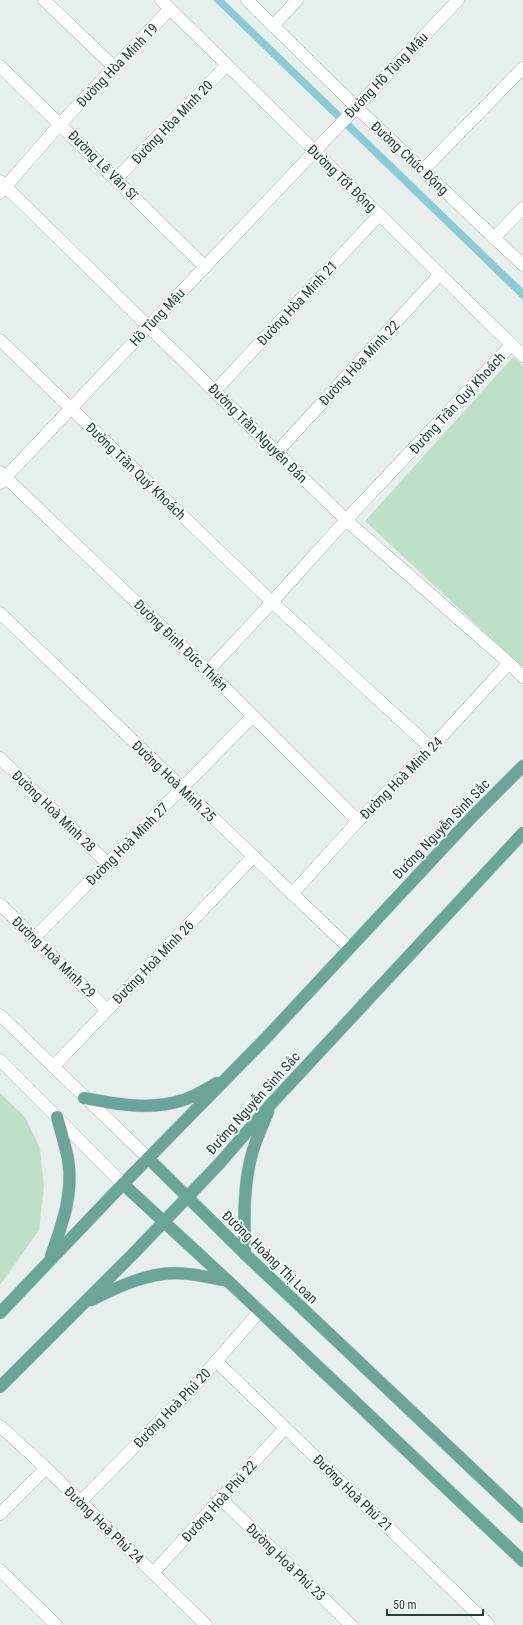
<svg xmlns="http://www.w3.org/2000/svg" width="523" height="1625" viewBox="0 0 523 1625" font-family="'Roboto Condensed',sans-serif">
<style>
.green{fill:#bfe0c8}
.water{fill:#8ec9d4}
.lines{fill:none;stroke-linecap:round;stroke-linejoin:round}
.minor-casing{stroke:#a8b8b2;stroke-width:13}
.major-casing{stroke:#c2cac8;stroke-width:13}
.minor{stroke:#fff;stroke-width:12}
.major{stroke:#6aa596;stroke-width:12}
.labels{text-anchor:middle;stroke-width:3.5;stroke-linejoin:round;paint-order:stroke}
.street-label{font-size:14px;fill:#24423a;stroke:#f7fbf9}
</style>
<rect width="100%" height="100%" fill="#e6efeb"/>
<g class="green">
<path d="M513,357L523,366V668L365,521Z"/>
<path d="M0,1093L25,1117L40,1148L44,1186L39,1230L0,1285Z"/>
</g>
<path class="water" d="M213,0H224L523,289V300Z"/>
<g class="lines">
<g class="minor-casing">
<g id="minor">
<path d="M44,0L114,67"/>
<path d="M161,0L523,356"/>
<path d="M247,0L356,107L523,265"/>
<path d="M273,26L297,0"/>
<path d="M0,66L204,266"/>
<path d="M423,170L523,68"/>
<path d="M116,179L227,65"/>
<path d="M0,181L346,520L509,663L523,677"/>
<path d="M0,193L60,124L170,9"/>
<path d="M494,238L523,208"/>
<path d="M0,340L272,602L431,748"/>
<path d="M215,391L379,215"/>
<path d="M277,452L440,274"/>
<path d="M0,472L208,671L358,821"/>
<path d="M0,483L458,0"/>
<path d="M0,613L349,948"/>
<path d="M208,671L272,602L346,520L511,345"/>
<path d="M0,758L108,864"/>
<path d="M292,894L358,821L431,748L509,663"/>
<path d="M0,904L107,1010"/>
<path d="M34,938L253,716"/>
<path d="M0,1015L148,1158"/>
<path d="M0,1060L123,1184"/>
<path d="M53,1067L253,857"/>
<path d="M216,1361L489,1625"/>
<path d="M0,1426L46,1468L206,1625"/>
<path d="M221,1499L351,1625"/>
<path d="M80,1502L198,1382L260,1311"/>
<path d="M0,1514L46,1468"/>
<path d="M0,1570L56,1625"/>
<path d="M153,1573L285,1428"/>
</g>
</g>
<g class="major-casing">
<g id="major">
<path d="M84,1098C117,1104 151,1111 183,1100C195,1097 206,1089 217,1083"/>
<path d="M148,1158L245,1254L523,1517"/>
<path d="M123,1184L228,1281L523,1561"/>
<path d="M245,1254C244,1219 243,1183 253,1150C257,1137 263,1124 268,1112"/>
<path d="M51,1256C62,1225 74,1193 68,1159C65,1145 61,1131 57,1117"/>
<path d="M91,1300C114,1289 138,1277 163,1274C183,1271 208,1277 228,1281"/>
<path d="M0,1313L123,1184L265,1039L472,817L523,766"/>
<path d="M0,1387L133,1254L219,1164L271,1104L523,833"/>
</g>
</g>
<use href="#minor" class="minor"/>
<use href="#major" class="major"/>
</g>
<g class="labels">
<g class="street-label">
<text transform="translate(117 65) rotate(-46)" y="5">Đường Hòa Minh 19</text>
<text transform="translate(386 75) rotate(-46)" y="5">Đường Hồ Tùng Mậu</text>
<text transform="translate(172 122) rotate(-46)" y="5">Đường Hòa Minh 20</text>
<text transform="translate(410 158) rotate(43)" y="5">Đường Chúc Động</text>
<text transform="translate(103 165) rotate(45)" y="5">Đường Lê Văn Sĩ</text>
<text transform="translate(342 178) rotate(44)" y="5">Đường Tốt Động</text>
<text transform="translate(297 303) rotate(-47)" y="5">Đường Hòa Minh 21</text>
<text transform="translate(157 317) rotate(-47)" y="5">Hồ Tùng Mậu</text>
<text transform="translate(359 363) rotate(-47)" y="5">Đường Hòa Minh 22</text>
<text transform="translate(457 403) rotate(-47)" y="5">Đường Trần Quý Khoách</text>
<text transform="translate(258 433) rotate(45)" y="5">Đường Trần Nguyên Đán</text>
<text transform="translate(136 471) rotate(44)" y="5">Đường Trần Quý Khoách</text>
<text transform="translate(181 645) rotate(44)" y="5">Đường Đinh Đức Thiện</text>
<text transform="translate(401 778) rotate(-45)" y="5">Đường Hoà Minh 24</text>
<text transform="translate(174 781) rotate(44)" y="5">Đường Hoà Minh 25</text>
<text transform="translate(54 811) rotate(44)" y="5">Đường Hoà Minh 28</text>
<text transform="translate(441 829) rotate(-46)" y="5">Đường Nguyễn Sinh Sắc</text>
<text transform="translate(127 844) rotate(-45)" y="5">Đường Hoà Minh 27</text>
<text transform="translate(54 957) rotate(44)" y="5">Đường Hoà Minh 29</text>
<text transform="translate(153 962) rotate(-46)" y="5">Đường Hoà Minh 26</text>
<text transform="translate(253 1103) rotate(-48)" y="5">Đường Nguyễn Sinh Sắc</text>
<text transform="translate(270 1257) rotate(44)" y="5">Đường Hoàng Thị Loan</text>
<text transform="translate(172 1408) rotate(-46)" y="5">Đường Hoà Phú 20</text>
<text transform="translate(353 1493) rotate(44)" y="5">Đường Hoà Phú 21</text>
<text transform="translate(219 1501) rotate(-48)" y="5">Đường Hoà Phú 22</text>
<text transform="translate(104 1525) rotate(44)" y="5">Đường Hoà Phú 24</text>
<text transform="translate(286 1562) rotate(44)" y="5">Đường Hoà Phú 23</text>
</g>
</g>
<path d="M387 1609v6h96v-6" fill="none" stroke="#24423a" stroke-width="2"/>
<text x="393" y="1609" font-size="12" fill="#24423a" stroke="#f7fbf9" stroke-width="3" paint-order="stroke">50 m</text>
</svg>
